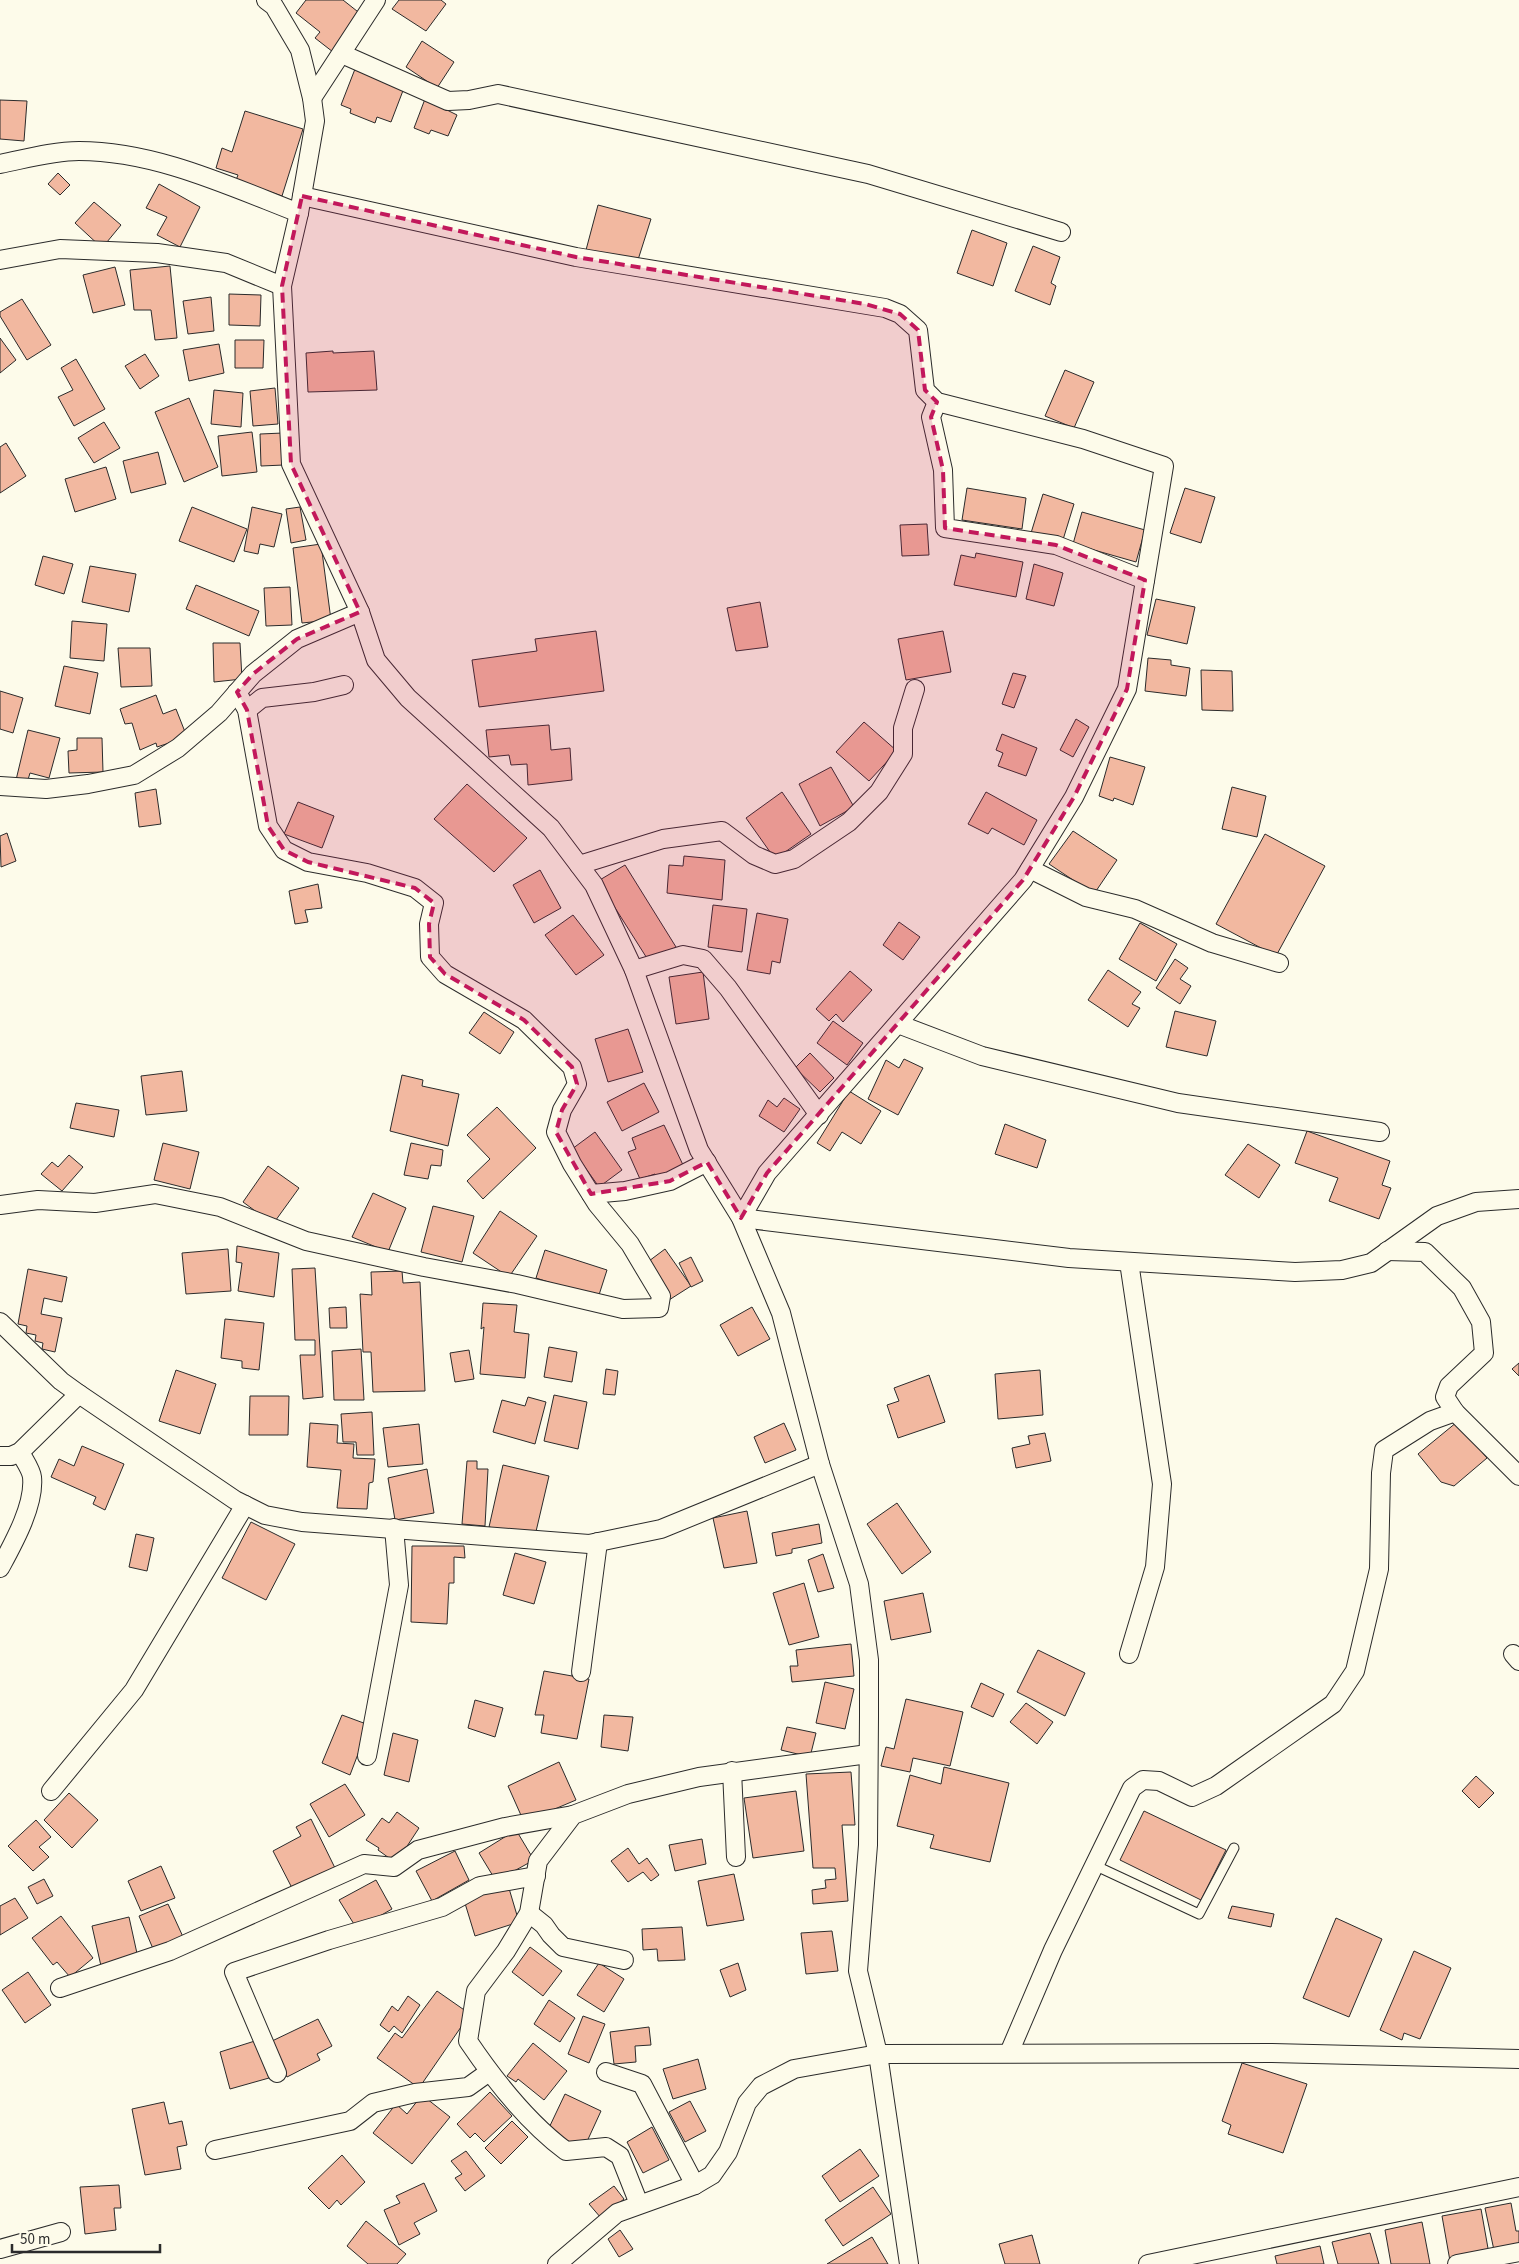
<svg xmlns="http://www.w3.org/2000/svg" width="1519" height="2264" viewBox="0 0 1519 2264" font-family="'Source Sans 3',sans-serif">
<style>
.building{fill:#f2b8a0;stroke:#2b2b2b}
.lines{fill:none;stroke-linecap:round;stroke-linejoin:round}
.lane-casing{stroke:#2b2b2b;stroke-width:11}
.street-casing{stroke:#2b2b2b;stroke-width:20}
.lane{stroke:#fdfbea;stroke-width:9}
.street{stroke:#fdfbea;stroke-width:18}
.marked{fill:#c2185b;fill-opacity:0.2;stroke:#c2185b;stroke-width:4;stroke-dasharray:10 6;stroke-linejoin:round}
</style>
<rect width="100%" height="100%" fill="#fdfbea"/>
<g class="building">
<path d="M306,0H343L362,15L333,52L315,38L320,32L296,13Z"/>
<path d="M399,0H441L446,4L426,31L392,9Z"/>
<path d="M422,41L454,62L437,88L406,67Z"/>
<path d="M355,69L404,88L391,122L377,117L375,123L350,113L351,109L341,105Z"/>
<path d="M425,99L457,115L448,136L431,130L429,134L414,128Z"/>
<path d="M0,100L27,101L24,141L0,139Z"/>
<path d="M245,111L303,129L282,196L236,180L238,175L216,168L222,148L232,152Z"/>
<path d="M58,173L70,185L60,195L48,184Z"/>
<path d="M159,184L200,207L180,247L157,235L167,217L146,208Z"/>
<path d="M94,202L121,225L102,248L75,223Z"/>
<path d="M598,205L651,219L637,263L586,250Z"/>
<path d="M972,230L1007,243L993,286L957,273Z"/>
<path d="M1033,246L1060,257L1051,283L1056,286L1050,305L1015,291Z"/>
<path d="M170,266L177,338L155,340L151,310H134L130,270Z"/>
<path d="M115,267L125,305L93,313L83,275Z"/>
<path d="M229,294L261,295L260,326L229,325Z"/>
<path d="M211,297L214,331L188,334L183,301Z"/>
<path d="M22,299L51,345L27,360L0,316V312Z"/>
<path d="M0,338L16,360L0,373Z"/>
<path d="M235,340H264L263,368H235Z"/>
<path d="M219,344L224,373L189,381L183,350Z"/>
<path d="M333,351V353L374,351L377,390L308,392L306,353Z"/>
<path d="M145,354L159,376L140,389L125,366Z"/>
<path d="M76,359L105,409L74,426L58,397L73,390L61,368Z"/>
<path d="M1065,370L1094,382L1074,428L1045,416Z"/>
<path d="M275,388L278,424L253,426L250,391Z"/>
<path d="M214,390L243,393L241,427L211,424Z"/>
<path d="M189,398L218,467L184,482L155,412Z"/>
<path d="M104,422L120,448L94,463L78,438Z"/>
<path d="M252,432L257,472L222,476L218,436Z"/>
<path d="M283,433L284,465L261,466L260,434Z"/>
<path d="M6,443L26,476L0,493V447Z"/>
<path d="M158,452L166,484L131,493L123,461Z"/>
<path d="M106,467L116,499L75,512L65,479Z"/>
<path d="M967,488L1026,498L1022,529L962,520Z"/>
<path d="M1185,488L1215,497L1201,543L1170,533Z"/>
<path d="M1043,494L1074,504L1062,543L1031,533Z"/>
<path d="M192,507L247,529L234,562L179,541Z"/>
<path d="M252,507L282,514L274,547L260,544L258,554L244,551Z"/>
<path d="M300,507L306,540L291,543L286,509Z"/>
<path d="M1082,512L1145,530L1136,562L1073,544Z"/>
<path d="M927,524L929,555L902,556L900,525Z"/>
<path d="M321,544L331,620L302,623L293,548Z"/>
<path d="M976,553L1023,562L1016,597L954,585L961,555L975,558Z"/>
<path d="M43,556L73,564L64,594L35,585Z"/>
<path d="M1034,564L1063,573L1054,606L1026,599Z"/>
<path d="M90,566L136,574L129,612L82,602Z"/>
<path d="M196,585L259,611L249,636L186,609Z"/>
<path d="M290,587L292,625L266,626L264,588Z"/>
<path d="M1156,599L1195,607L1187,644L1147,635Z"/>
<path d="M760,602L768,647L736,651L727,608Z"/>
<path d="M72,621L107,624L104,661L70,658Z"/>
<path d="M596,631L604,691L479,707L472,660L537,651L535,639Z"/>
<path d="M943,631L951,672L906,680L898,639Z"/>
<path d="M213,643H240L242,679L214,682Z"/>
<path d="M118,648H150L152,686L121,687Z"/>
<path d="M1148,658L1171,660V665L1190,668L1186,696L1145,691Z"/>
<path d="M64,666L98,673L90,714L55,706Z"/>
<path d="M1201,670L1232,671L1233,711L1202,710Z"/>
<path d="M1013,673L1026,676L1014,708L1002,704Z"/>
<path d="M0,691L23,698L13,733L0,729Z"/>
<path d="M156,695L163,714L176,709L187,737L157,747L156,743L140,750L132,723L125,724L120,709Z"/>
<path d="M1076,719L1089,727L1073,757L1060,750Z"/>
<path d="M864,722L897,751L869,781L836,752Z"/>
<path d="M549,725L551,750L570,748L572,780L528,785L527,764L511,765L509,755L489,757L486,730Z"/>
<path d="M28,730L60,738L49,778L30,773L27,783L16,780Z"/>
<path d="M1002,734L1037,748L1026,776L998,766L1003,753L996,750Z"/>
<path d="M77,738H102L103,772L69,773L68,751L77,750Z"/>
<path d="M1110,757L1145,767L1133,805L1114,798L1113,801L1099,796Z"/>
<path d="M831,767L854,807L820,826L799,784Z"/>
<path d="M467,784L527,838L494,872L434,819Z"/>
<path d="M1232,787L1266,796L1257,837L1222,829Z"/>
<path d="M156,789L161,824L139,827L135,793Z"/>
<path d="M782,792L811,834L775,859L746,818Z"/>
<path d="M986,792L1037,820L1024,845L992,828L988,834L968,824Z"/>
<path d="M298,802L334,816L322,848L284,834Z"/>
<path d="M1073,831L1117,860L1094,894L1049,864Z"/>
<path d="M7,833L16,861L1,867L0,836Z"/>
<path d="M1265,834L1325,866L1276,956L1216,924Z"/>
<path d="M684,856L725,860L722,900L667,893L669,865L683,866Z"/>
<path d="M625,865L676,947L650,963L598,881Z"/>
<path d="M540,870L561,908L534,923L513,885Z"/>
<path d="M318,884L322,908L305,910L308,922L295,924L289,891Z"/>
<path d="M713,905L747,909L742,952L708,947Z"/>
<path d="M757,913L788,919L780,963L772,961L770,974L747,970Z"/>
<path d="M573,915L604,955L576,975L545,935Z"/>
<path d="M899,922L920,937L903,960L883,945Z"/>
<path d="M1140,923L1177,944L1156,981L1119,959Z"/>
<path d="M1175,959L1188,968L1180,979L1191,986L1180,1004L1156,988Z"/>
<path d="M1108,970L1141,992L1132,1004L1140,1008L1128,1027L1088,1000Z"/>
<path d="M850,971L872,990L843,1022L836,1014L829,1021L816,1009Z"/>
<path d="M703,972L709,1019L676,1024L669,977Z"/>
<path d="M1175,1011L1216,1021L1207,1056L1166,1047Z"/>
<path d="M484,1012L514,1032L500,1054L469,1033Z"/>
<path d="M833,1021L863,1043L847,1065L817,1043Z"/>
<path d="M628,1029L643,1072L608,1082L595,1039Z"/>
<path d="M810,1053L834,1078L820,1092L795,1068Z"/>
<path d="M904,1059L923,1068L898,1115L868,1099L886,1060L899,1068Z"/>
<path d="M182,1071L187,1111L146,1115L141,1076Z"/>
<path d="M402,1075L423,1080L422,1086L459,1094L448,1146L390,1131Z"/>
<path d="M644,1083L659,1112L622,1131L607,1102Z"/>
<path d="M849,1091L881,1111L861,1144L842,1132L830,1151L817,1143Z"/>
<path d="M784,1098L800,1109L784,1132L759,1116L768,1100L777,1107Z"/>
<path d="M76,1103L119,1110L114,1137L70,1128Z"/>
<path d="M497,1107L536,1148L483,1199L467,1181L490,1159L467,1135Z"/>
<path d="M1005,1124L1046,1140L1037,1168L995,1154Z"/>
<path d="M664,1125L684,1167L657,1179L655,1174L640,1179L628,1152L636,1149L632,1138Z"/>
<path d="M1307,1131L1390,1161L1382,1185L1391,1188L1379,1219L1329,1201L1338,1178L1295,1163Z"/>
<path d="M595,1132L622,1170L599,1187L572,1149Z"/>
<path d="M163,1143L199,1152L190,1189L154,1180Z"/>
<path d="M411,1143L443,1150L441,1166L431,1165L428,1179L404,1175Z"/>
<path d="M1248,1144L1280,1165L1259,1198L1225,1175Z"/>
<path d="M69,1155L83,1167L62,1191L41,1174L52,1162L58,1167Z"/>
<path d="M268,1166L299,1188L273,1224L243,1202Z"/>
<path d="M373,1193L406,1208L388,1252L352,1237Z"/>
<path d="M433,1206L474,1216L462,1262L421,1252Z"/>
<path d="M500,1211L537,1236L509,1277L473,1253Z"/>
<path d="M237,1246L279,1253L274,1297L238,1291L242,1263L236,1262Z"/>
<path d="M228,1249L231,1291L186,1294L182,1253Z"/>
<path d="M665,1249L691,1286L669,1300L645,1264Z"/>
<path d="M545,1250L607,1270L598,1298L536,1278Z"/>
<path d="M691,1257L703,1281L691,1287L679,1263Z"/>
<path d="M315,1268L323,1397L303,1399L300,1355H315V1340H295L292,1269Z"/>
<path d="M28,1269L67,1277L62,1302L44,1298L41,1314L62,1318L55,1352L42,1349L43,1343L35,1341L36,1335L26,1333L27,1326L18,1324Z"/>
<path d="M402,1271L403,1283L420,1282L425,1391L373,1392L371,1352H363L360,1294L372,1295L371,1272Z"/>
<path d="M483,1303L517,1305L514,1332L529,1334L525,1378L480,1374L484,1327L481,1329Z"/>
<path d="M346,1307L347,1328H330L329,1308Z"/>
<path d="M752,1307L770,1339L738,1356L720,1325Z"/>
<path d="M225,1319L264,1323L259,1370L242,1368V1361L221,1358Z"/>
<path d="M549,1347L577,1352L572,1382L544,1377Z"/>
<path d="M361,1349L364,1400H334L332,1351Z"/>
<path d="M469,1350L474,1379L455,1382L450,1353Z"/>
<path d="M1519,1363V1376L1512,1369Z"/>
<path d="M606,1369L618,1371L615,1395L603,1394Z"/>
<path d="M176,1370L216,1384L200,1434L159,1421Z"/>
<path d="M1040,1370L1043,1415L998,1419L995,1374Z"/>
<path d="M929,1375L945,1422L898,1438L887,1405L899,1401L894,1388Z"/>
<path d="M554,1395L587,1402L578,1449L544,1441Z"/>
<path d="M250,1396H289L288,1435H249Z"/>
<path d="M528,1397L546,1402L535,1444L493,1432L502,1400L525,1406Z"/>
<path d="M372,1412L374,1455H357L356,1442H343L341,1414Z"/>
<path d="M1457,1422L1487,1458L1454,1486L1441,1482L1418,1454Z"/>
<path d="M310,1423L338,1425L337,1443L354,1444L353,1458L375,1459L373,1482L369,1483L367,1509L337,1508L341,1470L307,1467Z"/>
<path d="M784,1423L796,1450L765,1463L754,1437Z"/>
<path d="M419,1424L423,1464L388,1467L383,1428Z"/>
<path d="M1045,1433L1051,1461L1016,1468L1012,1448L1030,1444L1028,1436Z"/>
<path d="M82,1446L124,1464L105,1510L93,1504L96,1497L51,1477L59,1459L74,1466Z"/>
<path d="M467,1461H477V1469H488L485,1526L462,1524Z"/>
<path d="M503,1465L549,1476L534,1540L528,1535L489,1527Z"/>
<path d="M427,1469L434,1513L395,1520L388,1478Z"/>
<path d="M897,1503L931,1552L902,1574L867,1524Z"/>
<path d="M747,1511L757,1563L724,1568L713,1518Z"/>
<path d="M251,1522L295,1544L266,1600L222,1578Z"/>
<path d="M819,1524L822,1543L792,1549V1553L776,1556L772,1533Z"/>
<path d="M136,1534L154,1538L147,1571L129,1567Z"/>
<path d="M412,1546H464L465,1558L454,1557V1583H449L447,1624L411,1622Z"/>
<path d="M515,1553L546,1562L534,1604L503,1595Z"/>
<path d="M823,1554L834,1588L818,1592L808,1560Z"/>
<path d="M804,1583L819,1637L789,1645L773,1593Z"/>
<path d="M923,1593L931,1632L891,1640L884,1601Z"/>
<path d="M851,1644L854,1676L792,1682L790,1666H798L796,1650Z"/>
<path d="M1038,1650L1085,1673L1065,1716L1017,1692Z"/>
<path d="M544,1671L589,1679L577,1739L541,1733L544,1715H535Z"/>
<path d="M825,1682L854,1689L845,1729L816,1723Z"/>
<path d="M981,1683L1004,1694L993,1717L971,1707Z"/>
<path d="M906,1699L963,1712L950,1766L913,1758L910,1772L881,1766L886,1747L894,1749Z"/>
<path d="M475,1700L503,1708L495,1737L468,1728Z"/>
<path d="M1026,1703L1053,1722L1037,1744L1010,1722Z"/>
<path d="M342,1715L369,1725L350,1775L322,1763Z"/>
<path d="M604,1715L633,1717L628,1751L601,1747Z"/>
<path d="M787,1727L816,1733L810,1757L781,1750Z"/>
<path d="M393,1733L418,1740L409,1782L384,1775Z"/>
<path d="M559,1762L576,1800L524,1822L508,1786Z"/>
<path d="M944,1767L1009,1783L990,1862L930,1848L934,1835L897,1826L910,1775L941,1784Z"/>
<path d="M851,1772L855,1825H842L848,1901L813,1904L812,1890L826,1888L825,1880L836,1879L835,1868H813L806,1774Z"/>
<path d="M1476,1776L1494,1793L1479,1808L1462,1791Z"/>
<path d="M345,1784L365,1815L329,1837L310,1804Z"/>
<path d="M796,1791L804,1851L753,1858L744,1798Z"/>
<path d="M69,1793L98,1820L72,1848L44,1820Z"/>
<path d="M1144,1811L1226,1850L1201,1900L1120,1860Z"/>
<path d="M397,1812L419,1828L396,1863L378,1850L379,1848L366,1840L382,1818L389,1823Z"/>
<path d="M311,1819L335,1868L292,1888L273,1851L301,1836L296,1827Z"/>
<path d="M36,1820L51,1837L39,1847L49,1857L33,1871L8,1846Z"/>
<path d="M516,1830L534,1860L496,1881L479,1853Z"/>
<path d="M702,1839L706,1864L675,1871L669,1845Z"/>
<path d="M628,1848L639,1864L647,1858L659,1875L651,1881L643,1872L628,1882L611,1861Z"/>
<path d="M455,1851L469,1880L432,1901L416,1871Z"/>
<path d="M161,1866L175,1898L141,1911L128,1881Z"/>
<path d="M734,1874L744,1920L707,1926L698,1881Z"/>
<path d="M44,1879L53,1896L37,1904L28,1887Z"/>
<path d="M376,1880L392,1909L357,1929L339,1900Z"/>
<path d="M508,1885L519,1922L475,1936L464,1900Z"/>
<path d="M15,1898L28,1918L0,1935V1906Z"/>
<path d="M168,1904L184,1939L154,1951L139,1916Z"/>
<path d="M1232,1906L1274,1914L1271,1927L1228,1918Z"/>
<path d="M61,1916L93,1958L70,1977L57,1962L53,1965L32,1938Z"/>
<path d="M129,1917L138,1958L101,1966L92,1926Z"/>
<path d="M1336,1918L1382,1939L1349,2017L1303,1998Z"/>
<path d="M682,1927L685,1960L658,1961L657,1949L643,1950L642,1929Z"/>
<path d="M832,1931L838,1971L806,1974L801,1933Z"/>
<path d="M530,1947L562,1971L543,1996L512,1972Z"/>
<path d="M1414,1951L1451,1968L1420,2039L1404,2033L1402,2040L1380,2030Z"/>
<path d="M599,1963L624,1979L604,2012L577,1995Z"/>
<path d="M738,1963L746,1990L730,1997L720,1970Z"/>
<path d="M28,1972L51,2005L25,2023L2,1990Z"/>
<path d="M437,1991L470,2014L419,2088L377,2058L395,2033L402,2038Z"/>
<path d="M408,1996L420,2005L402,2033L394,2026L389,2032L380,2025L392,2006L398,2011Z"/>
<path d="M549,2000L575,2018L560,2042L534,2024Z"/>
<path d="M583,2016L605,2024L589,2063L568,2054Z"/>
<path d="M318,2019L332,2046L317,2054L320,2060L287,2077L270,2042Z"/>
<path d="M649,2027L651,2045L635,2046L636,2062L614,2064L610,2032Z"/>
<path d="M258,2040L269,2078L230,2089L220,2052Z"/>
<path d="M533,2043L567,2071L544,2100L518,2079L516,2082L507,2076Z"/>
<path d="M698,2059L706,2089L673,2099L663,2069Z"/>
<path d="M1242,2063L1307,2084L1283,2153L1228,2134L1231,2125L1222,2121Z"/>
<path d="M490,2092L512,2116L484,2142L475,2133L470,2138L457,2124Z"/>
<path d="M565,2094L601,2111L584,2148L547,2132Z"/>
<path d="M422,2095L450,2117L412,2164L373,2133L396,2104L407,2114Z"/>
<path d="M690,2101L706,2131L685,2142L669,2112Z"/>
<path d="M164,2102L169,2124L182,2121L187,2145L177,2147L181,2169L145,2175L132,2109Z"/>
<path d="M512,2121L528,2137L501,2164L485,2148Z"/>
<path d="M652,2127L669,2160L643,2173L627,2142Z"/>
<path d="M860,2149L879,2176L840,2202L822,2176Z"/>
<path d="M466,2151L485,2176L465,2191L455,2178L462,2174L451,2161Z"/>
<path d="M342,2155L365,2182L341,2205L337,2200L329,2209L308,2188Z"/>
<path d="M424,2183L437,2211L414,2223L420,2234L399,2245L384,2210L400,2203L396,2196Z"/>
<path d="M119,2185L121,2208H114L116,2230L85,2234L80,2187Z"/>
<path d="M614,2186L624,2199L601,2218L589,2204Z"/>
<path d="M873,2187L891,2214L843,2246L825,2220Z"/>
<path d="M1511,2203L1516,2231H1519V2250L1495,2255L1485,2208Z"/>
<path d="M1481,2209L1489,2254L1450,2261L1442,2216Z"/>
<path d="M366,2221L406,2254L397,2264H368L347,2246Z"/>
<path d="M1422,2222L1430,2264H1391L1385,2230Z"/>
<path d="M620,2230L633,2249L619,2257L608,2239Z"/>
<path d="M1370,2233L1379,2264H1338L1332,2242Z"/>
<path d="M1032,2235L1040,2264H1005L999,2244Z"/>
<path d="M872,2237L888,2264H827Z"/>
<path d="M1320,2246L1324,2264H1277L1275,2256Z"/>
</g>
<g class="lines">
<g class="lane-casing">
<path id="lane" d="M1094,1865L1199,1914L1234,1848"/>
</g>
<g class="street-casing">
<g id="street">
<path d="M266,0L274,6L300,50L312,98L315,121L299,213L282,286L291,464L360,612L376,660L408,698L551,828L594,885L634,970L699,1150L741,1218L781,1313L820,1464L859,1584L869,1660V1716L868,1845L858,1971L878,2054L909,2264"/>
<path d="M342,54L448,101L469,100L498,94L868,174L1061,232"/>
<path d="M312,98L376,0"/>
<path d="M0,164C25,159 53,151 79,151C155,151 229,186 299,213"/>
<path d="M302,196L576,257L885,308L900,314L918,330L925,390L937,402L1083,439L1164,466L1127,689L1074,797L1023,880L767,1173L741,1218L1069,1258L1295,1272L1342,1270L1371,1263L1437,1216L1476,1202L1519,1199"/>
<path d="M0,260L60,249L157,253L226,263L282,286"/>
<path d="M937,402L931,417L943,470L945,528L1056,545L1145,580"/>
<path d="M247,710L262,698L314,692L344,685"/>
<path d="M0,786L46,789L88,784L134,775L178,748L219,713L253,674L297,639L360,612"/>
<path d="M579,865L663,839L722,831L754,855L775,864L794,859L849,822L879,792L903,754V728L915,689"/>
<path d="M1030,869L1086,897L1135,909L1212,943L1279,963"/>
<path d="M634,970L683,955L703,959L728,988L819,1115"/>
<path d="M898,1024L982,1056L1178,1103L1380,1132"/>
<path d="M591,1194L625,1191L670,1181L707,1162"/>
<path d="M0,1205L38,1200L95,1203L155,1194L220,1207L306,1241L424,1267L517,1284L623,1309L659,1308L661,1296L630,1244L597,1204L572,1164L556,1132L562,1110L577,1084L572,1067L524,1020L445,974L430,957L429,924L434,903L415,888L367,873L308,862L284,850L268,826L247,710L237,692"/>
<path d="M1387,1251L1425,1252L1462,1288L1481,1322L1484,1353L1449,1386L1445,1397L1455,1412L1519,1476"/>
<path d="M0,1322L61,1381L79,1394L235,1500L265,1515L302,1522L589,1544L661,1529L820,1464"/>
<path d="M0,1456H11L20,1452L79,1394"/>
<path d="M0,1568C13,1544 35,1505 32,1477C31,1469 24,1460 20,1452"/>
<path d="M1129,1654L1155,1567L1162,1484L1129,1262"/>
<path d="M1513,1654L1519,1661"/>
<path d="M581,1672L598,1542"/>
<path d="M367,1756L399,1585L394,1528"/>
<path d="M732,1771L736,1857"/>
<path d="M51,1791L134,1690L245,1505"/>
<path d="M529,1913L544,1925L551,1935L563,1947L624,1960"/>
<path d="M60,1988L170,1951L364,1864L394,1867L418,1850L505,1827L573,1815"/>
<path d="M1009,2053L1053,1950L1132,1788L1143,1780L1159,1781L1192,1797L1216,1786L1333,1704L1355,1671L1379,1569L1381,1473L1384,1450L1430,1421L1455,1412"/>
<path d="M606,2072L642,2084L695,2185"/>
<path d="M277,2073L234,1972L329,1940L442,1907L480,1886L536,1876"/>
<path d="M215,2150L350,2121L373,2103L415,2093L468,2087L489,2072"/>
<path d="M639,2204L620,2156L606,2147L566,2151C527,2122 495,2081 468,2041L476,1991L506,1951L529,1913L538,1861L573,1815L628,1794L699,1777L868,1754"/>
<path d="M0,2249L61,2232"/>
<path d="M557,2264L617,2213L695,2185L712,2175L728,2152L747,2103L761,2086L794,2069L878,2054L1272,2053L1519,2059"/>
<path d="M1148,2264L1519,2187"/>
<path d="M1457,2264L1519,2252"/>
</g>
</g>
<use href="#lane" class="lane"/>
<use href="#street" class="street"/>
</g>
<path class="marked" d="M302,196L576,257L865,304L900,314L918,330L925,390L937,402L931,417L943,470L945,528L1056,545L1145,580L1127,689L1074,797L1023,880L767,1173L741,1218L707,1162L670,1181L591,1194L556,1132L562,1110L577,1084L572,1067L524,1020L445,974L430,957L429,924L434,903L415,888L308,862L284,850L268,826L247,710L237,692L253,674L297,639L360,612L291,464L282,286Z"/>
<path d="M12 2244v8h148v-8" fill="none" stroke="#2b2b2b" stroke-width="2.5"/>
<text x="20" y="2244" font-size="15" fill="#2b2b2b" stroke="#fdfbea" stroke-width="4" paint-order="stroke">50 m</text>
</svg>
